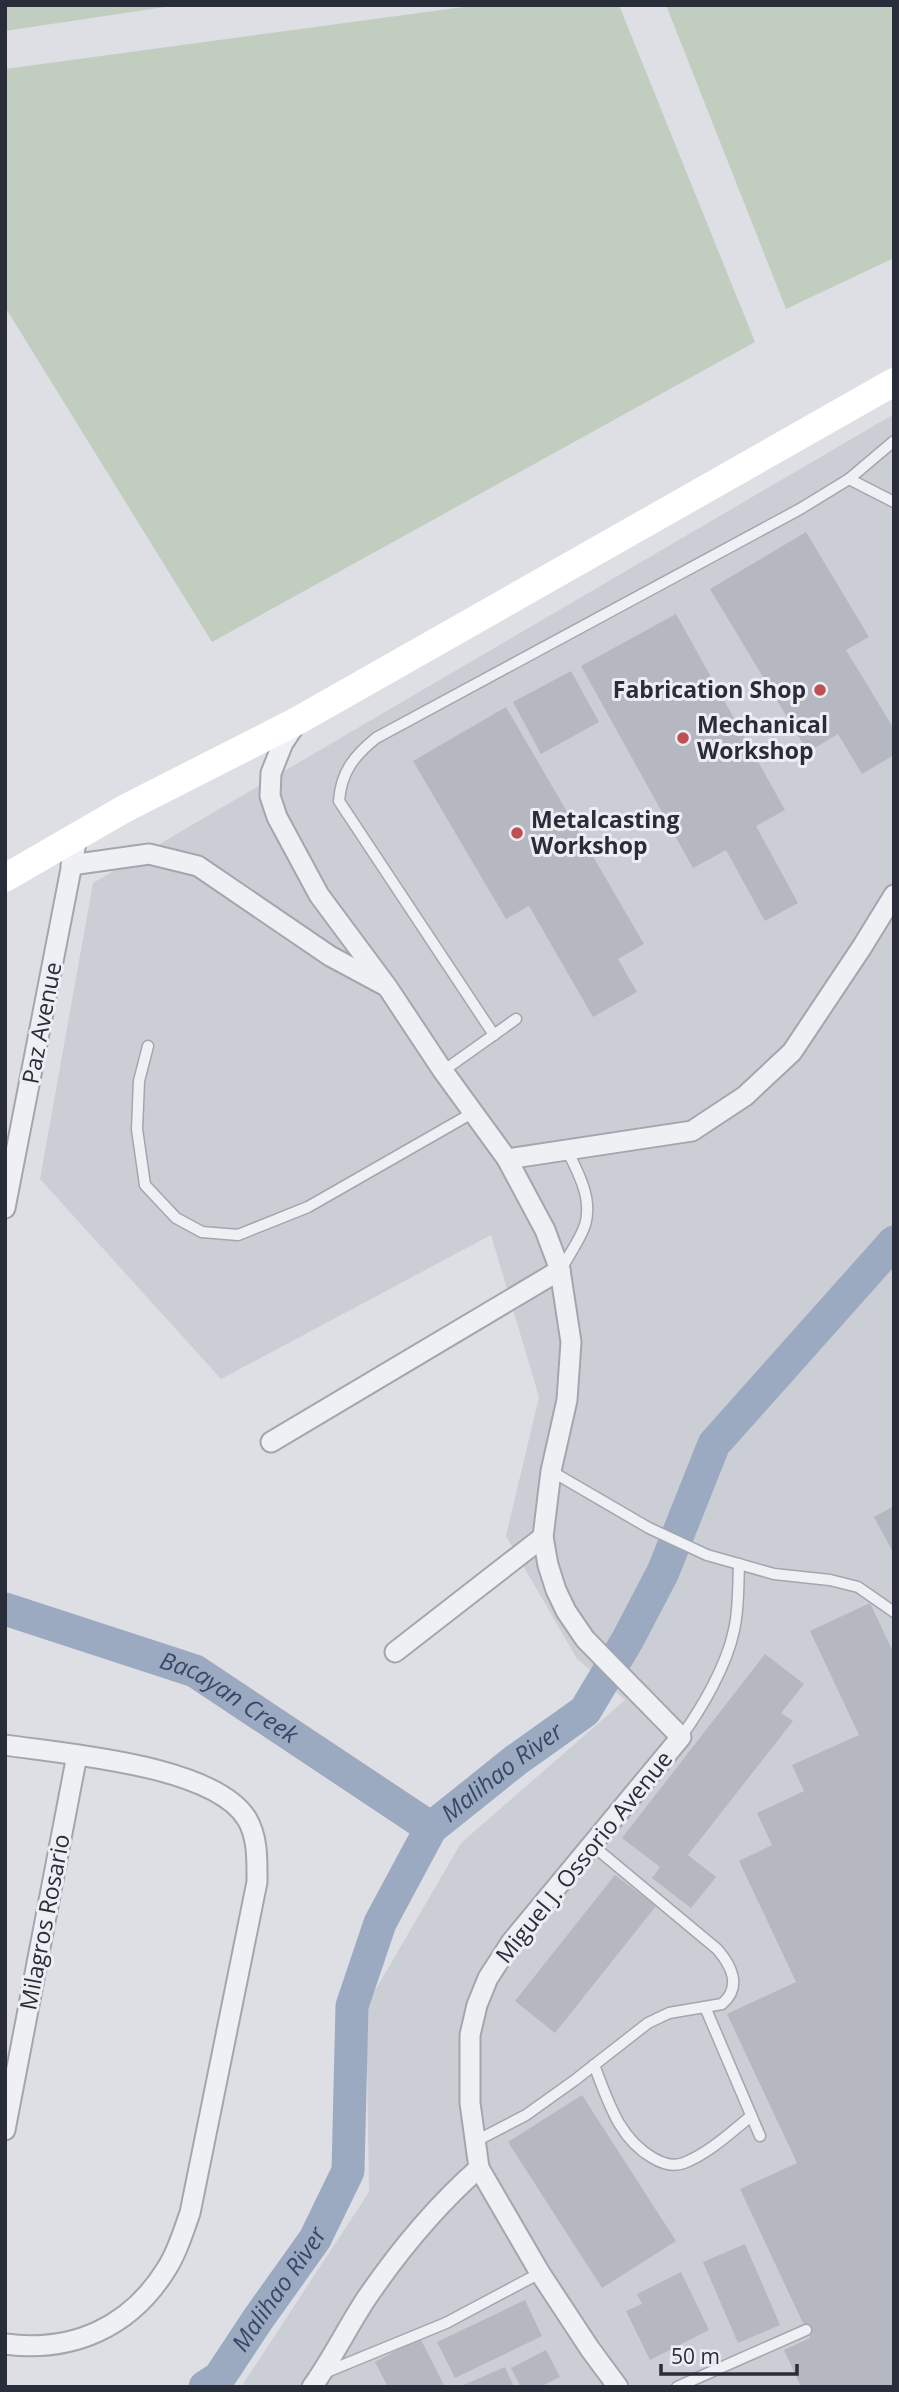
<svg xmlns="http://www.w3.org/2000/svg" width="899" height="2392" viewBox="0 0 899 2392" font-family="'Open Sans',sans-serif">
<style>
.built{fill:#ccced6}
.green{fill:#c1cebf}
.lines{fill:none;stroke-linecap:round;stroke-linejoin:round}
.river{stroke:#9caac1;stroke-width:33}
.building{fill:#b5b8c1}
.lane-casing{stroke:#a3a6ae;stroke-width:13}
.street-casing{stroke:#a3a6ae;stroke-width:23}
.lane{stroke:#eff0f4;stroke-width:10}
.street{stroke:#eff0f4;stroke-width:19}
.secondary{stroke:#fff;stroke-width:28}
.poi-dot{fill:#bd5054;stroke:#eceef3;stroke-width:2.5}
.labels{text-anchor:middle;stroke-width:6;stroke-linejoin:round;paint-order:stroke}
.poi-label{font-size:23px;font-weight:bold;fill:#292d3a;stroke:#eceef3;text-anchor:start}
.street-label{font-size:23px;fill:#292d3a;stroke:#eceef3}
.water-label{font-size:24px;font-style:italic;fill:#384869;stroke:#eceef3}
</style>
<rect width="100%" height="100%" fill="#dddfe5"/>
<path class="built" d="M894,414V2387H241L369,2192L366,2006L461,1843L625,1700L577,1659L506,1536L539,1397L491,1235L221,1379L40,1179L93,883Z"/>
<g class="green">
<path d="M5,5H178L5,31Z"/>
<path d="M478,5H619L755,342L212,642L5,307V69Z"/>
<path d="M666,5H894V258L786,309Z"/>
</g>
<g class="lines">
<g class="river">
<path id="s1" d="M5,1609L195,1671L431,1828"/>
<path id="s2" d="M205,2387L219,2378L258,2319L315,2239L348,2171L352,2006L380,1923L431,1828L516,1760L585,1711L628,1639L663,1572L714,1444L894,1242"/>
</g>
</g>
<g class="building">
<path d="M806,532L869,637L846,650L894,729V755L862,774L838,734L808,752L710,589Z"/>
<path d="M676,614L785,810L756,826L798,903L765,921L726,850L693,868L581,666Z"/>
<path d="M571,671L599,722L541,754L513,702Z"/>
<path d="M506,707L644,944L618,959L637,992L593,1017L529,906L506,919L413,761Z"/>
<path d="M894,1506V1554L874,1517Z"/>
<path d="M870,1603L894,1654V2387H801L784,2350L810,2338L740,2189L797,2163L727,2014L796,1982L739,1861L772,1845L757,1813L804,1791L792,1765L859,1735L810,1631Z"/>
<path d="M765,1654L804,1684L781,1713L793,1721L688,1855L716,1877L691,1908L652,1878L660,1867L622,1838Z"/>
<path d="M615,1875L656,1906L555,2033L515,2001Z"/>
<path d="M582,2095L676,2241L602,2288L508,2142Z"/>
<path d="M745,2244L780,2325L738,2343L703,2262Z"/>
<path d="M681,2272L709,2330L650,2360L626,2311L642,2304L637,2294Z"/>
<path d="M525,2300L542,2336L455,2378L437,2342Z"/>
<path d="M420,2338L445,2387H388L375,2362Z"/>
<path d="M546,2350L560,2377L540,2387H521L511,2368Z"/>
<path d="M505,2367L514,2387H459Z"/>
</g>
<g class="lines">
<g class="lane-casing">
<g id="lane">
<path d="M849,479L894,502"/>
<path d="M494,1035L339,801C341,772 354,756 376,738L800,509L849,479L894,441"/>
<path d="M148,1046L139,1081L137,1129L145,1185L176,1218L202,1232L238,1235L308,1207L474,1112"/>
<path d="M443,1071L516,1019"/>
<path d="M561,1270C568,1256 580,1240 585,1225C593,1199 578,1172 567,1150"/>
<path d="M551,1471L649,1528L707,1555L774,1574L830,1580L858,1587L894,1612"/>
<path d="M681,1737C702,1708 727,1665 734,1630C739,1609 738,1585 739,1564"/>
<path d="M705,2007L760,2136"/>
<path d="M594,2065C608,2100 618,2138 653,2158C663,2164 673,2167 684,2163C709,2153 730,2133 750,2117"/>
<path d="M476,2141L526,2115L575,2080L648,2023L669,2013L722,2004C742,1987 732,1966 717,1949L592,1845"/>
<path d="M324,2373L446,2323L540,2273"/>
<path d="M677,2387L806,2330"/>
</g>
</g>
<g class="street-casing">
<g id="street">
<path d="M297,722L283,743L271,773L270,796L277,817L319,895L388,988L443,1071L507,1159L545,1230L560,1270L571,1342L567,1400L551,1471L543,1537L548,1565L556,1590L566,1611L585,1639L681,1737L512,1941L488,1978L477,2005L470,2035V2103L479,2168L540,2273L590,2349L618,2387"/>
<path d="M71,865L149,854L198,866L330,956L384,985"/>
<path d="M507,1159L692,1131L745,1096L792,1052L862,947L894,895"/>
<path d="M5,1208L77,838"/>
<path d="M271,1442L560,1270"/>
<path d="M395,1652L543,1537"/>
<path d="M5,1745C65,1754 214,1765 247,1819C258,1838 257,1860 257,1882L190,2213C183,2232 178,2251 167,2268C131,2327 73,2353 5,2344"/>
<path d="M5,2130L77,1755"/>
<path d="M312,2387C332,2359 347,2328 366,2299C398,2252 436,2206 479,2168"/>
</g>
</g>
<use href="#lane" class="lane"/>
<use href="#street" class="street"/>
<path class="secondary" d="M5,878L124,809L297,721L894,382"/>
</g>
<g class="poi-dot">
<circle cx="820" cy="690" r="7"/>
<circle cx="683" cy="738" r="7"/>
<circle cx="517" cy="833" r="7"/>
</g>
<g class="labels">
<g class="poi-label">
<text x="806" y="698" text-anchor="end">Fabrication Shop</text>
<text x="697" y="733">Mechanical<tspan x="697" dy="26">Workshop</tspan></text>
<text x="531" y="828">Metalcasting<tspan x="531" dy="26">Workshop</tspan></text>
</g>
<g class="street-label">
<text transform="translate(42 1023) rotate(-79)" y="8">Paz Avenue</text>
<text transform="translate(584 1857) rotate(-51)" y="8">Miguel J. Ossorio Avenue</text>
<text transform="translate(45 1922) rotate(-79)" y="8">Milagros Rosario</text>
</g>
<g class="water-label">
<text dy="8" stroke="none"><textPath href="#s1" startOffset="242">Bacayan Creek</textPath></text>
<text dy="8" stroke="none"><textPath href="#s2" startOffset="712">Malihao River</textPath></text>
<text dy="8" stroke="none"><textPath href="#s2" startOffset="124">Malihao River</textPath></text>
</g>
</g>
<rect width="899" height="2392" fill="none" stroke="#292d3a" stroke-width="14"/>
<path d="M661 2364v10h136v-10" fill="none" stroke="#292d3a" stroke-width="3.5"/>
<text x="671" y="2364" font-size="21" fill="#292d3a" stroke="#eceef3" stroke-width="5" paint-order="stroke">50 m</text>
</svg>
